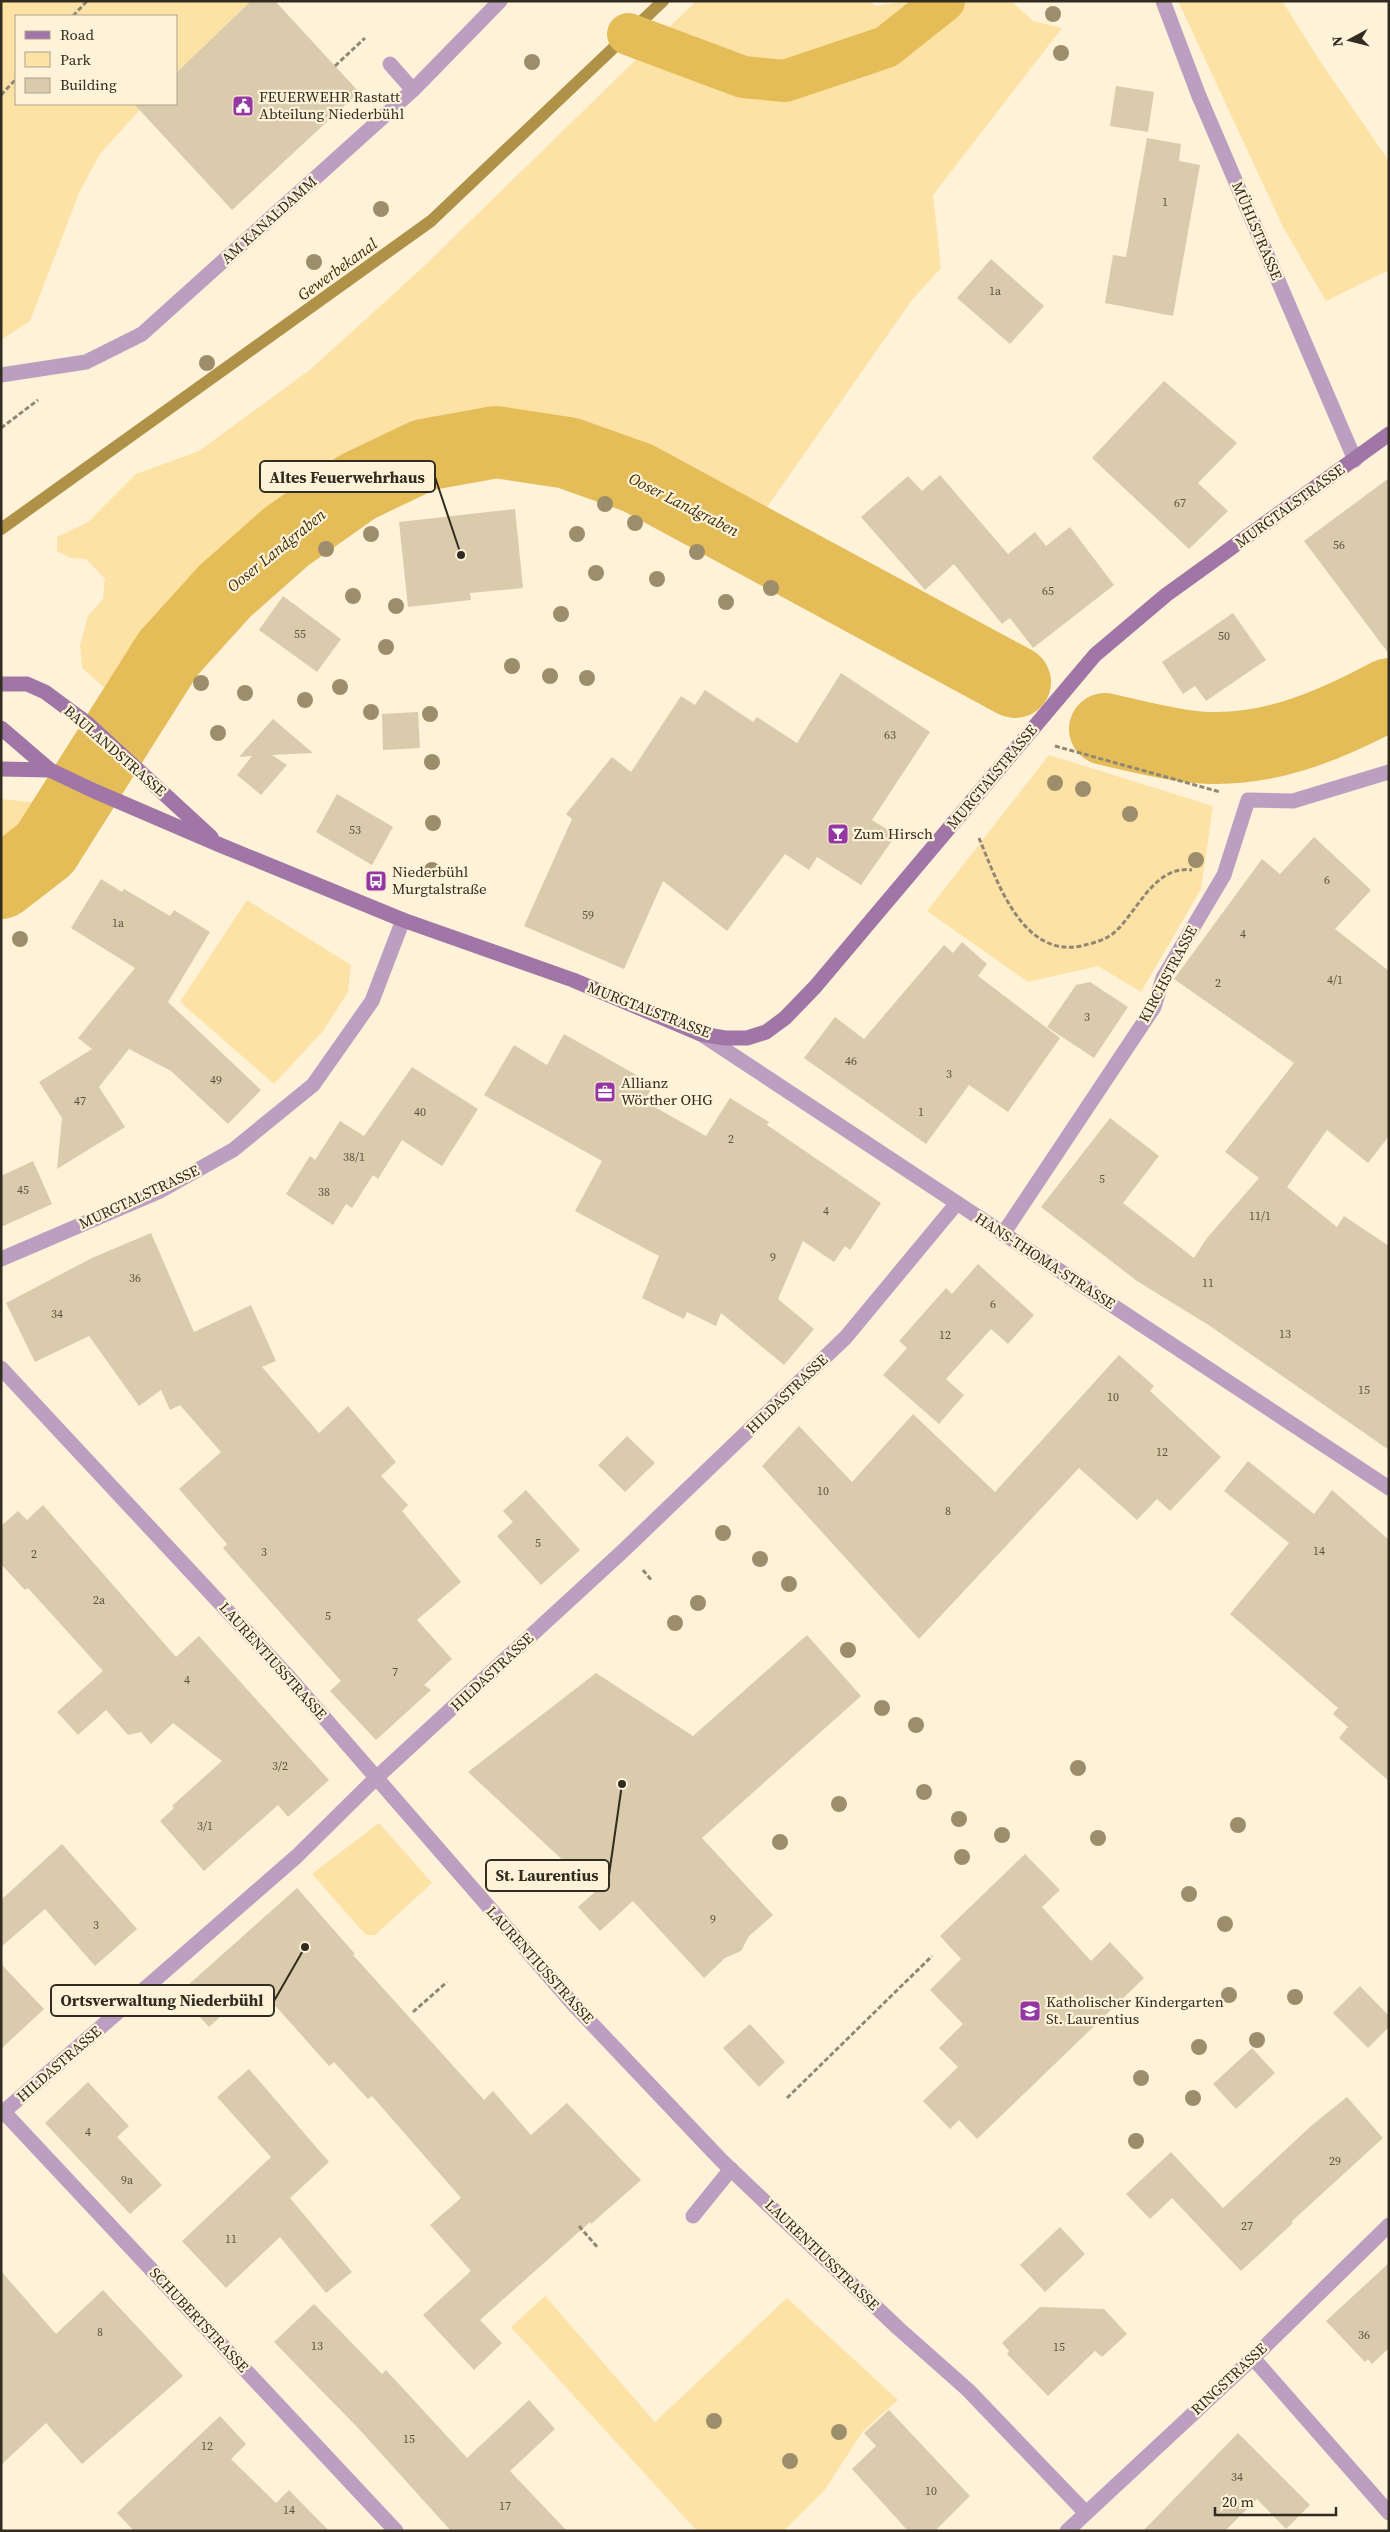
<svg xmlns="http://www.w3.org/2000/svg" width="1390" height="2532" viewBox="0 0 1390 2532" font-family="'Source Serif 4',serif">
<style>
.green{fill:#fde2a5}
.lines{fill:none;stroke-linecap:round;stroke-linejoin:round}
.stream{stroke:#af9147;stroke-width:12}
.canal{stroke:#e4bc58;stroke-width:42}
.river{stroke:#e4bc58;stroke-width:72}
.building{fill:#d9cbab}
.path{stroke:#908775;stroke-width:3;stroke-dasharray:5 2.5;stroke-linecap:butt}
.lane{stroke:#bc9fc0;stroke-width:15}
.street{stroke:#bc9fc0;stroke-width:15}
.secondary{stroke:#a076a7;stroke-width:15}
.tree{fill:#9d8e6b}
.labels{text-anchor:middle;stroke-width:4.5;stroke-linejoin:round;paint-order:stroke}
.number-label{font-size:12px;fill:#5c5443}
.poi-label{font-size:15px;fill:#322c20;stroke:#fef2d8;text-anchor:start}
.street-label{font-size:15px;fill:#322c20;stroke:#fef2d8}
.water-label{font-size:16px;font-style:italic;fill:#3d2c00;stroke:#fef2d8}
.leader{fill:none;stroke:#322c20;stroke-width:2}
.callout-dot{fill:#322c20;stroke:#fef2d8;stroke-width:2}
.callout{fill:#fef2d8;stroke:#322c20;stroke-width:2}
.callout-label{font-size:16px;text-anchor:middle;font-weight:bold;fill:#322c20}
</style>
<rect width="100%" height="100%" fill="#fef2d8"/>
<g class="green">
<path d="M1,1H251L176,73V16H16V104H145L100,154L79,193L30,321L1,340Z"/>
<path d="M696,1H869L876,6L907,1H1011L1033,21L1062,28L933,195L941,268L912,300L758,520L657,469L572,434L505,421L449,428L391,452L312,497L237,557L185,606L153,651L124,705L82,668L80,645L88,616L103,599L105,579L86,559L71,558L57,551V537L88,522L136,474L199,451L311,369L421,269Z"/>
<path d="M1178,1H1282L1322,64L1389,161V270L1326,301L1283,227Z"/>
<path d="M1389,713V731L1259,778L1238,772L1323,742Z"/>
<path d="M1049,755L1213,806L1201,889L1141,992L1098,966L1028,982L927,911Z"/>
<path d="M1,799L49,804L92,821L22,902L1,917Z"/>
<path d="M247,900L351,965L348,992L323,1031L274,1084L180,1002Z"/>
<path d="M379,1823L432,1883L375,1935H366L312,1874Z"/>
<path d="M545,2296L655,2422L787,2298L898,2400L863,2431L824,2491L784,2531H697L511,2327Z"/>
</g>
<g class="lines">
<path class="stream" d="M1,529L431,221L663,1"/>
<path class="canal" d="M628,34L743,77L785,81L886,47L944,1"/>
<g class="river">
<path d="M1105,729C1135,736 1165,744 1195,747C1264,754 1330,726 1389,694"/>
<path d="M1,883L45,849L168,654L225,591L286,537L357,487L424,455L496,442L568,453L638,478L1015,682"/>
</g>
</g>
<g class="building">
<path d="M251,1H275L359,92L232,210L134,104H176V73Z"/>
<path d="M1116,86L1154,92L1148,132L1110,126Z"/>
<path d="M1147,138L1181,144L1179,161L1200,165L1173,316L1105,303L1113,255L1126,257Z"/>
<path d="M991,259L1044,306L1010,344L957,298Z"/>
<path d="M1164,381L1237,443L1198,483L1228,511L1189,549L1092,458Z"/>
<path d="M940,475L1008,554L1035,532L1046,546L1070,527L1114,585L1033,648L1010,618L1002,624L954,564L925,590L861,517L908,476L922,491Z"/>
<path d="M1389,478V654L1304,541Z"/>
<path d="M515,509L523,588L470,593L471,600L408,607L399,522Z"/>
<path d="M283,596L341,639L317,672L259,630Z"/>
<path d="M1233,613L1266,660L1206,701L1195,686L1183,694L1162,662Z"/>
<path d="M841,673L930,732L872,820L896,835L861,885L817,857L809,870L785,854L727,931L663,881L624,969L524,926L572,819L566,814L612,757L631,772L681,696L695,705L705,690L753,722L757,717L797,743Z"/>
<path d="M418,712L420,748L383,750L382,714Z"/>
<path d="M273,719L313,753L272,755L287,765L261,795L237,775L252,756L239,757Z"/>
<path d="M337,794L393,827L372,865L316,832Z"/>
<path d="M1314,837L1371,890L1335,929L1389,971V1136L1368,1163L1327,1130L1287,1187L1337,1227L1344,1216L1389,1246V1450L1210,1326L1137,1281L1041,1207L1110,1118L1159,1156L1123,1203L1194,1258L1207,1238L1259,1178L1225,1152L1294,1063L1174,979L1262,859L1280,874Z"/>
<path d="M101,879L122,892L124,889L170,916L174,910L210,932L168,1002L261,1090L228,1124L171,1071L129,1049L99,1087L125,1127L57,1169L62,1118L39,1082L92,1049L78,1038L135,968L71,928Z"/>
<path d="M962,942L987,964L978,976L1060,1038L1008,1112L969,1085L926,1144L804,1058L835,1017L864,1039L944,945L953,953Z"/>
<path d="M1090,982L1128,1007L1094,1058L1047,1027L1076,985Z"/>
<path d="M564,1034L654,1085L644,1101L706,1136L730,1098L769,1122L767,1125L881,1203L850,1250L845,1246L834,1262L803,1241L778,1299L814,1329L784,1365L721,1313L716,1326L687,1312L684,1319L642,1298L659,1256L575,1211L602,1161L484,1095L514,1045L547,1065Z"/>
<path d="M412,1067L478,1109L442,1166L402,1140L378,1179L373,1175L352,1208L346,1204L333,1225L286,1194L310,1156L315,1160L340,1121L364,1136Z"/>
<path d="M33,1161L52,1204L1,1227V1176Z"/>
<path d="M151,1233L194,1332L251,1305L276,1361L262,1367L319,1433L348,1406L396,1462L381,1476L408,1505L402,1511L461,1582L417,1620L452,1659L424,1685L431,1690L376,1740L330,1691L341,1681L223,1548L227,1544L179,1489L221,1452L180,1405L170,1410L161,1390L139,1406L89,1336L35,1362L6,1303L92,1258Z"/>
<path d="M978,1264L1034,1315L1008,1344L991,1329L946,1379L964,1395L939,1424L883,1375L907,1348L899,1341L946,1288L952,1294Z"/>
<path d="M1119,1355L1154,1386L1150,1391L1221,1457L1170,1511L1157,1499L1137,1520L1079,1468L919,1639L762,1466L799,1426L852,1482L913,1414L995,1492Z"/>
<path d="M627,1436L655,1463L625,1492L598,1465Z"/>
<path d="M1248,1461L1314,1514L1332,1490L1389,1540V1781L1339,1738L1348,1727L1333,1714L1338,1708L1230,1614L1289,1543L1224,1491Z"/>
<path d="M526,1490L580,1550L541,1585L497,1536L513,1522L503,1511Z"/>
<path d="M43,1505L176,1657L199,1636L329,1780L288,1817L278,1805L204,1871L160,1821L174,1808L172,1806L222,1761L173,1723L151,1744L141,1732L128,1735L106,1710L78,1735L57,1712L103,1671L28,1588L25,1590L1,1564V1526L18,1511L27,1520Z"/>
<path d="M807,1635L861,1696L702,1838L773,1915L749,1936L741,1951L725,1958L704,1978L633,1901L600,1931L578,1907L596,1891L468,1772L596,1673L693,1736Z"/>
<path d="M62,1844L137,1929L95,1966L45,1909L1,1947V1900Z"/>
<path d="M1025,1854L1060,1890L1042,1907L1091,1961L1110,1942L1144,1978L977,2139L959,2120L950,2129L923,2101L958,2067L939,2048L963,2024L930,1990L961,1959L940,1936Z"/>
<path d="M297,1888L355,1954L353,1955L484,2100L493,2091L531,2135L567,2103L641,2180L591,2224L590,2222L480,2320L502,2343L474,2370L423,2315L471,2271L430,2225L461,2198L372,2096L368,2099L334,2062L329,2066L256,1984L209,2027L179,1993Z"/>
<path d="M1,1964L44,2009L1,2049Z"/>
<path d="M1360,1986L1389,2016V2027L1368,2048L1333,2013Z"/>
<path d="M750,2024L785,2062L759,2087L723,2048Z"/>
<path d="M1252,2048L1275,2073L1236,2109L1213,2084Z"/>
<path d="M249,2069L329,2162L290,2198L352,2272L326,2293L280,2237L226,2288L182,2241L271,2157L217,2097Z"/>
<path d="M88,2082L129,2126L117,2137L162,2185L130,2214L45,2123Z"/>
<path d="M1347,2097L1383,2138L1291,2222L1293,2223L1241,2271L1172,2198L1150,2219L1126,2194L1171,2152L1223,2208L1311,2126Z"/>
<path d="M1060,2227L1085,2254L1045,2292L1020,2265Z"/>
<path d="M1389,2263V2348L1372,2364L1368,2359L1365,2362L1326,2321Z"/>
<path d="M1,2271L56,2334L103,2290L183,2376L82,2464L46,2423L1,2465Z"/>
<path d="M314,2304L382,2374L386,2370L467,2458L529,2400L555,2429L510,2471L567,2531H451L359,2429L274,2342Z"/>
<path d="M1040,2307L1104,2309L1127,2334L1102,2357L1095,2351L1048,2396L1007,2354L1009,2351L1002,2343Z"/>
<path d="M889,2410L970,2496L935,2531H908L852,2469L876,2446L864,2433Z"/>
<path d="M220,2416L246,2444L231,2459L276,2503L289,2490L329,2531H134L117,2513Z"/>
<path d="M1238,2433L1310,2505L1286,2529L1257,2499L1225,2531H1143Z"/>
</g>
<g class="lines">
<g class="path">
<path d="M73,16L87,1"/>
<path d="M335,66L365,38"/>
<path d="M1,95L16,79"/>
<path d="M1,428L38,400"/>
<path d="M1055,746L1220,792"/>
<path d="M979,838C997,881 1022,958 1081,946C1093,943 1107,940 1116,931C1138,910 1155,865 1192,870"/>
<path d="M643,1570L652,1581"/>
<path d="M413,2012L447,1982"/>
<path d="M787,2098L932,1956"/>
<path d="M579,2226L598,2248"/>
</g>
<g class="lane">
<path d="M1163,1L1199,96"/>
<path d="M390,64L413,90"/>
<path d="M693,2216L731,2169"/>
</g>
<g class="street">
<path d="M1199,96L1355,460"/>
<path d="M1,375L86,362L142,334L413,90L500,1"/>
<path d="M701,1034L1389,1488"/>
<path d="M1003,1234L1154,1007L1163,978L1224,875L1248,800L1293,801L1389,772"/>
<path d="M1,1259L160,1191L233,1150L313,1085L372,1001L403,920"/>
<path d="M1,1368L287,1675L574,2005L721,2160L898,2328L968,2390L1086,2513"/>
<path d="M1,2109L396,2531"/>
<path d="M1,2114L297,1856L376,1778L624,1550L846,1337L957,1203"/>
<path d="M1253,2358L1389,2513"/>
<path d="M1067,2531L1253,2358L1389,2225"/>
</g>
<g class="secondary">
<path d="M1,684H27L45,692L87,723L211,837"/>
<path d="M1,728L50,770L92,790L220,845L403,920L573,980L701,1034L725,1038H747L766,1032L785,1018L815,987L1095,655L1166,595L1389,434"/>
<path d="M1,769L50,770"/>
</g>
</g>
<g class="tree">
<circle cx="1053" cy="14" r="8"/>
<circle cx="1061" cy="53" r="8"/>
<circle cx="532" cy="62" r="8"/>
<circle cx="381" cy="209" r="8"/>
<circle cx="314" cy="262" r="8"/>
<circle cx="207" cy="363" r="8"/>
<circle cx="605" cy="504" r="8"/>
<circle cx="635" cy="523" r="8"/>
<circle cx="371" cy="534" r="8"/>
<circle cx="577" cy="534" r="8"/>
<circle cx="326" cy="549" r="8"/>
<circle cx="697" cy="552" r="8"/>
<circle cx="596" cy="573" r="8"/>
<circle cx="657" cy="579" r="8"/>
<circle cx="771" cy="588" r="8"/>
<circle cx="353" cy="596" r="8"/>
<circle cx="726" cy="602" r="8"/>
<circle cx="396" cy="606" r="8"/>
<circle cx="561" cy="614" r="8"/>
<circle cx="386" cy="647" r="8"/>
<circle cx="512" cy="666" r="8"/>
<circle cx="550" cy="676" r="8"/>
<circle cx="587" cy="678" r="8"/>
<circle cx="201" cy="683" r="8"/>
<circle cx="340" cy="687" r="8"/>
<circle cx="245" cy="693" r="8"/>
<circle cx="305" cy="700" r="8"/>
<circle cx="371" cy="712" r="8"/>
<circle cx="430" cy="714" r="8"/>
<circle cx="218" cy="733" r="8"/>
<circle cx="432" cy="762" r="8"/>
<circle cx="1055" cy="783" r="8"/>
<circle cx="1083" cy="789" r="8"/>
<circle cx="1130" cy="814" r="8"/>
<circle cx="433" cy="823" r="8"/>
<circle cx="1196" cy="860" r="8"/>
<circle cx="432" cy="870" r="8"/>
<circle cx="20" cy="939" r="8"/>
<circle cx="723" cy="1533" r="8"/>
<circle cx="760" cy="1559" r="8"/>
<circle cx="789" cy="1584" r="8"/>
<circle cx="698" cy="1603" r="8"/>
<circle cx="675" cy="1623" r="8"/>
<circle cx="848" cy="1650" r="8"/>
<circle cx="882" cy="1708" r="8"/>
<circle cx="916" cy="1725" r="8"/>
<circle cx="1078" cy="1768" r="8"/>
<circle cx="924" cy="1792" r="8"/>
<circle cx="839" cy="1804" r="8"/>
<circle cx="959" cy="1819" r="8"/>
<circle cx="1238" cy="1825" r="8"/>
<circle cx="1002" cy="1835" r="8"/>
<circle cx="1098" cy="1838" r="8"/>
<circle cx="780" cy="1842" r="8"/>
<circle cx="962" cy="1857" r="8"/>
<circle cx="1189" cy="1894" r="8"/>
<circle cx="1225" cy="1924" r="8"/>
<circle cx="1229" cy="1995" r="8"/>
<circle cx="1295" cy="1997" r="8"/>
<circle cx="1257" cy="2040" r="8"/>
<circle cx="1199" cy="2047" r="8"/>
<circle cx="1141" cy="2078" r="8"/>
<circle cx="1193" cy="2098" r="8"/>
<circle cx="1136" cy="2141" r="8"/>
<circle cx="714" cy="2421" r="8"/>
<circle cx="839" cy="2432" r="8"/>
<circle cx="790" cy="2461" r="8"/>
</g>
<defs>
<g id="civic-square" transform="scale(1.125)"><rect x="-9" y="-9" width="18" height="18" rx="4" fill="#9437a2" stroke="#fef2d8"/><path d="M-.6-6.5H3V-4.5H.6V-3L4-1V1h2V6H-6V1h2V-1L-.6-3ZM-1.2 2.5V6h2.4V2.5Z" fill="#fff"/></g>
<g id="bar-square" transform="scale(1.125)"><rect x="-9" y="-9" width="18" height="18" rx="4" fill="#9437a2" stroke="#fef2d8"/><path d="M-6-5H6L.8 .8V4.5H3.5V6h-7V4.5H-.8V.8Z" fill="#fff"/></g>
<g id="bus-square" transform="scale(1.125)"><rect x="-9" y="-9" width="18" height="18" rx="4" fill="#9437a2" stroke="#fef2d8"/><path d="M-5-6H5V4H4V6H2V4H-2V6H-4V4H-5ZM-3.5-4V0h7V-4ZM-3.5 1.2v1.5H-2V1.2ZM2 1.2v1.5H3.5V1.2Z" fill="#fff"/></g>
<g id="office-square" transform="scale(1.125)"><rect x="-9" y="-9" width="18" height="18" rx="4" fill="#9437a2" stroke="#fef2d8"/><path d="M-6-3h4V-5.5h4V-3h4V5H-6ZM-1-4.5V-3h2v-1.5ZM-6 0V1H6V0Z" fill="#fff"/></g>
<g id="school-square" transform="scale(1.125)"><rect x="-9" y="-9" width="18" height="18" rx="4" fill="#9437a2" stroke="#fef2d8"/><path d="M0-5L7-2L0 1L-7-2ZM-4 1L0 2.5L4 1V4Q0 6-4 4Z" fill="#fff"/></g>
</defs>
<g fill-rule="evenodd">
<use href="#civic-square" x="243" y="106"/>
<use href="#bar-square" x="838" y="834"/>
<use href="#bus-square" x="376" y="881"/>
<use href="#office-square" x="605" y="1092"/>
<use href="#school-square" x="1030" y="2011"/>
</g>
<g class="labels">
<g class="number-label">
<text x="1165" y="206">1</text>
<text x="995" y="295">1a</text>
<text x="1180" y="507">67</text>
<text x="1339" y="549">56</text>
<text x="1048" y="595">65</text>
<text x="300" y="638">55</text>
<text x="1224" y="640">50</text>
<text x="890" y="739">63</text>
<text x="355" y="834">53</text>
<text x="1327" y="884">6</text>
<text x="588" y="919">59</text>
<text x="118" y="927">1a</text>
<text x="1243" y="938">4</text>
<text x="1335" y="984">4/1</text>
<text x="1218" y="987">2</text>
<text x="1087" y="1021">3</text>
<text x="851" y="1065">46</text>
<text x="949" y="1078">3</text>
<text x="216" y="1084">49</text>
<text x="80" y="1105">47</text>
<text x="420" y="1116">40</text>
<text x="921" y="1116">1</text>
<text x="731" y="1143">2</text>
<text x="354" y="1161">38/1</text>
<text x="1102" y="1183">5</text>
<text x="23" y="1194">45</text>
<text x="324" y="1196">38</text>
<text x="826" y="1215">4</text>
<text x="1260" y="1220">11/1</text>
<text x="773" y="1261">9</text>
<text x="135" y="1282">36</text>
<text x="1208" y="1287">11</text>
<text x="993" y="1308">6</text>
<text x="57" y="1318">34</text>
<text x="1285" y="1338">13</text>
<text x="945" y="1339">12</text>
<text x="1364" y="1394">15</text>
<text x="1113" y="1401">10</text>
<text x="1162" y="1456">12</text>
<text x="823" y="1495">10</text>
<text x="948" y="1515">8</text>
<text x="538" y="1547">5</text>
<text x="1319" y="1555">14</text>
<text x="264" y="1556">3</text>
<text x="34" y="1558">2</text>
<text x="99" y="1604">2a</text>
<text x="328" y="1620">5</text>
<text x="395" y="1676">7</text>
<text x="187" y="1684">4</text>
<text x="280" y="1770">3/2</text>
<text x="205" y="1830">3/1</text>
<text x="713" y="1923">9</text>
<text x="96" y="1929">3</text>
<text x="88" y="2136">4</text>
<text x="1335" y="2165">29</text>
<text x="127" y="2184">9a</text>
<text x="1247" y="2230">27</text>
<text x="231" y="2243">11</text>
<text x="100" y="2336">8</text>
<text x="1364" y="2339">36</text>
<text x="317" y="2350">13</text>
<text x="1059" y="2351">15</text>
<text x="409" y="2443">15</text>
<text x="207" y="2450">12</text>
<text x="1237" y="2481">34</text>
<text x="931" y="2495">10</text>
<text x="505" y="2510">17</text>
<text x="289" y="2514">14</text>
</g>
<g class="poi-label">
<text x="259" y="102">FEUERWEHR Rastatt<tspan x="259" dy="17">Abteilung Niederbühl</tspan></text>
<text x="854" y="839">Zum Hirsch</text>
<text x="392" y="877">Niederbühl<tspan x="392" dy="17">Murgtalstraße</tspan></text>
<text x="621" y="1088">Allianz<tspan x="621" dy="17">Wörther OHG</tspan></text>
<text x="1046" y="2007">Katholischer Kindergarten<tspan x="1046" dy="17">St. Laurentius</tspan></text>
</g>
<g class="street-label">
<text transform="translate(269 220) rotate(-42)" y="5">AM KANALDAMM</text>
<text transform="translate(1257 231) rotate(67)" y="5">MÜHLSTRASSE</text>
<text transform="translate(1290 506) rotate(-36)" y="5">MURGTALSTRASSE</text>
<text transform="translate(115 751) rotate(41)" y="5">BAULANDSTRASSE</text>
<text transform="translate(992 777) rotate(-50)" y="5">MURGTALSTRASSE</text>
<text transform="translate(1168 974) rotate(-62)" y="5">KIRCHSTRASSE</text>
<text transform="translate(649 1010) rotate(21)" y="5">MURGTALSTRASSE</text>
<text transform="translate(139 1197) rotate(-25)" y="5">MURGTALSTRASSE</text>
<text transform="translate(1045 1261) rotate(33)" y="5">HANS-THOMA-STRASSE</text>
<text transform="translate(787 1394) rotate(-44)" y="5">HILDASTRASSE</text>
<text transform="translate(273 1661) rotate(48)" y="5">LAURENTIUSSTRASSE</text>
<text transform="translate(492 1672) rotate(-43)" y="5">HILDASTRASSE</text>
<text transform="translate(540 1965) rotate(48)" y="5">LAURENTIUSSTRASSE</text>
<text transform="translate(59 2064) rotate(-41)" y="5">HILDASTRASSE</text>
<text transform="translate(822 2255) rotate(44)" y="5">LAURENTIUSSTRASSE</text>
<text transform="translate(199 2320) rotate(47)" y="5">SCHUBERTSTRASSE</text>
<text transform="translate(1229 2379) rotate(-43)" y="5">RINGSTRASSE</text>
</g>
<g class="water-label">
<text transform="translate(337 269) rotate(-36)" y="6">Gewerbekanal</text>
<text transform="translate(684 504) rotate(27)" y="6">Ooser Landgraben</text>
<text transform="translate(276 550) rotate(-39)" y="6">Ooser Landgraben</text>
</g>
</g>
<path class="leader" d="M461 555L435 477M622 1784L609 1875M305 1947L274 2001"/>
<g class="callout-dot">
<circle cx="461" cy="555" r="5"/>
<circle cx="622" cy="1784" r="5"/>
<circle cx="305" cy="1947" r="5"/>
</g>
<g class="callout">
<rect x="260" y="461" width="175" height="31" rx="5"/>
<rect x="486" y="1860" width="123" height="31" rx="5"/>
<rect x="51" y="1985" width="223" height="31" rx="5"/>
</g>
<g class="callout-label">
<text x="347" y="483">Altes Feuerwehrhaus</text>
<text x="547" y="1881">St. Laurentius</text>
<text x="162" y="2006">Ortsverwaltung Niederbühl</text>
</g>
<rect width="1390" height="2532" fill="none" stroke="#322c20" stroke-width="5"/>
<rect x="15" y="15" width="162" height="90" fill="#fef2d8" stroke="#aca38e"/>
<rect x="25" y="31" width="25" height="8" fill="#a076a7" stroke="#aca38e"/>
<text x="60" y="40" font-size="15" fill="#322c20">Road</text>
<rect x="25" y="52" width="25" height="15" fill="#fde2a5" stroke="#aca38e"/>
<text x="60" y="65" font-size="15" fill="#322c20">Park</text>
<rect x="25" y="78" width="25" height="15" fill="#d9cbab" stroke="#aca38e"/>
<text x="60" y="90" font-size="15" fill="#322c20">Building</text>
<g transform="translate(1350 40) rotate(263)" stroke="#fef2d8" stroke-width="4" paint-order="stroke">
<path d="M0-4L9 19L0 12L-9 19Z" fill="#322c20"/>
<text y="-8" font-size="14" font-weight="bold" text-anchor="middle" fill="#322c20">N</text>
</g>
<path d="M1215 2507v8h121v-8" fill="none" stroke="#322c20" stroke-width="2.5"/>
<text x="1222" y="2507" font-size="15" fill="#322c20" stroke="#fef2d8" stroke-width="4" paint-order="stroke">20 m</text>
</svg>
